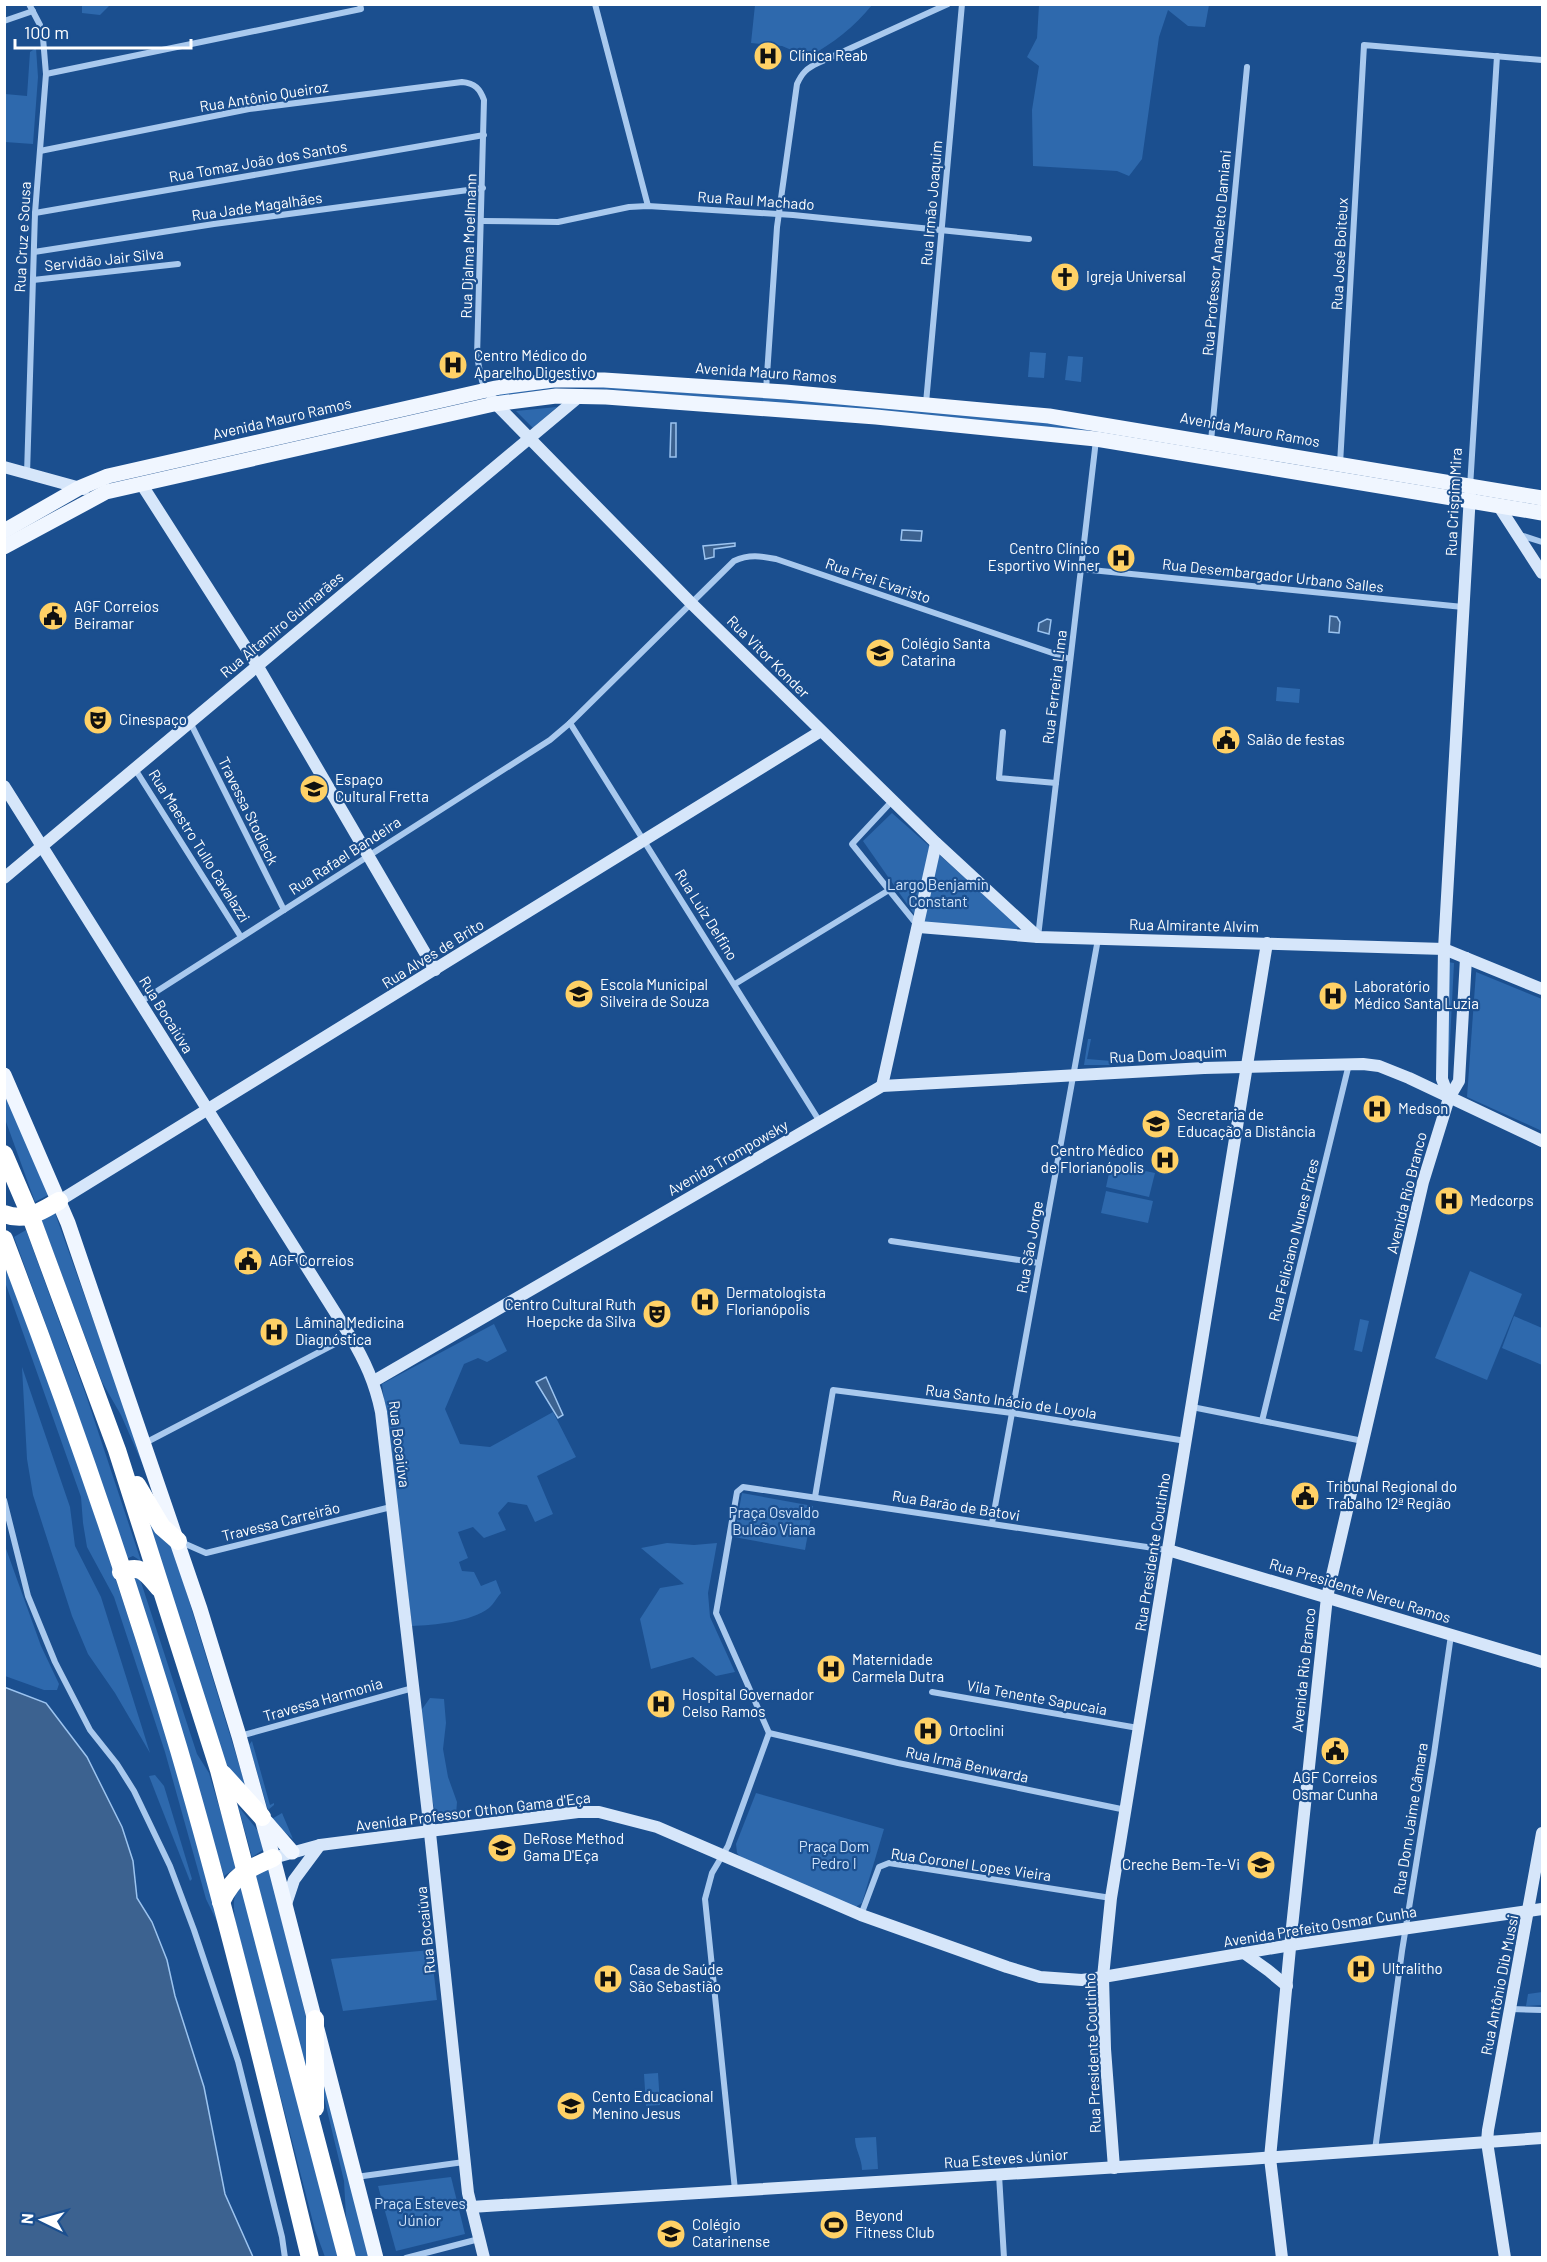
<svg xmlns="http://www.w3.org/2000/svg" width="1547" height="2262" viewBox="0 0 1547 2262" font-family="Barlow,sans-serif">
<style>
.green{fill:#2e69ad}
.water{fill:#3c6290;stroke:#9cc4f0;stroke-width:1.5}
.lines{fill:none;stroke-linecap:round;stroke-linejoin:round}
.street{stroke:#a9c9ee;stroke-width:6}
.secondary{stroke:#d6e6fa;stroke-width:12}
.primary{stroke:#f0f6ff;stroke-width:15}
.highway{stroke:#fff;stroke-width:18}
.labels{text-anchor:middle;stroke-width:4.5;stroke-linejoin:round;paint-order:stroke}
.poi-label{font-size:15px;fill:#fff;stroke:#1b4f8f;text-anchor:start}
.street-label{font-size:15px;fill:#fff;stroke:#1b4f8f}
.park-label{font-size:15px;fill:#cfe3fa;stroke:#1b4f8f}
</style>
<rect width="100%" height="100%" fill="#1b4f8f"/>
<g class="green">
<path d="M82,5V4L110,5L100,15L82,13Z"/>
<path d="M755,5L765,4L872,5C854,27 834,43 808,57L782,46L751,43Z"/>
<path d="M1039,5H1209L1205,27L1188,26L1168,10L1159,37L1142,159L1129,176L1117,171L1033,166L1032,110L1039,66L1027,57L1037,38Z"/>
<path d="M36,48L38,77L33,144L5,142V94L27,96L30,52Z"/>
<path d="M1030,352L1046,353L1044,378L1028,377Z"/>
<path d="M1068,356L1083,357L1081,382L1065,380Z"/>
<path d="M561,384L925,409L1089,427V431L604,389L561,387L499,396L498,394Z"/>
<path d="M557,407L533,428L516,411Z"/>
<path d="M1277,687L1300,689L1299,703L1276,701Z"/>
<path d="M892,813L1016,923L1018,928L1013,931L921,924L863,841Z"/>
<path d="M1448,962L1454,963L1449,1061L1448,1049Z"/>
<path d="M1476,972L1542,999V1131L1467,1097Z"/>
<path d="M1088,1039H1091L1087,1059L1112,1061L1113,1065H1084Z"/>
<path d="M4,1085L48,1195L35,1202L5,1119Z"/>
<path d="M1111,1164L1155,1173L1149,1197L1106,1187Z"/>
<path d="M1106,1191L1153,1201L1148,1223L1101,1213Z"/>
<path d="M55,1213L153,1488L121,1415L102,1382L41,1219Z"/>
<path d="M26,1230L86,1395L141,1561L133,1556L126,1559L73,1399L14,1237Z"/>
<path d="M4,1260L52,1385L170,1745L224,1936L206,1899L165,1752L114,1597L87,1547L83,1523L81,1497L5,1282Z"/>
<path d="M1470,1271L1522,1294L1487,1380L1435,1358Z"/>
<path d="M1514,1316L1542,1328V1365L1502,1348Z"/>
<path d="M1360,1319L1369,1321L1362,1352L1354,1350Z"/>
<path d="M494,1324L507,1351L487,1362L478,1358L464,1364L445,1409L460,1444L490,1447L553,1412L576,1457L537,1476L553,1514L535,1522L527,1505L508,1502L498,1513L506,1530L484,1538L473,1527L458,1532L468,1558L459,1562L462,1571L474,1572L481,1586L496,1580L501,1593C497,1597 494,1604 489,1608C471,1622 434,1625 412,1626L382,1384Z"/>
<path d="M22,1367L70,1507L75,1546L101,1597L150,1753L115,1693L88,1654L72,1616L33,1495L27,1459Z"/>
<path d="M742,1493L813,1506L805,1550L734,1537Z"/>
<path d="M146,1516L172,1545L248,1794L225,1764Z"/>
<path d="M667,1543L694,1545L717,1543L708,1593L710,1617L735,1672L716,1676L693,1657L651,1669L640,1619L660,1588L684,1584L641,1548Z"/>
<path d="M5,1546L41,1646L59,1684L57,1690H44L5,1676Z"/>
<path d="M131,1578L140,1579L197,1754L209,1773L237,1867L224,1876Z"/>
<path d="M430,1698L444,1699L446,1723L443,1749L448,1777L457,1802L456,1815L435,1811L432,1799L420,1712Z"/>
<path d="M252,1741L270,1805L274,1803V1805L268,1810L249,1745Z"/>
<path d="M155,1775L164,1786L192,1879L190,1881L149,1776Z"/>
<path d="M756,1793L884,1829L862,1903L854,1908L743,1860L737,1853L736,1844Z"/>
<path d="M238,1806L259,1832L263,1850L252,1857Z"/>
<path d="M282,1813L293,1839L270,1820Z"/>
<path d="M268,1865L308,2025L307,2074L255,1873Z"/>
<path d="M242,1887L338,2257H325L315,2230L235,1920C234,1907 231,1895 242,1887Z"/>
<path d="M431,1950L437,2000L343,2011L331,1959Z"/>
<path d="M1542,1992V2005L1526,2006L1528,1994Z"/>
<path d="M321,2069L370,2257H353L347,2234L344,2181L321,2085Z"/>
<path d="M658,2073L660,2105L646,2106L644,2074Z"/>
<path d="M876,2137L878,2169L862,2170C862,2158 855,2150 855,2138Z"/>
<path d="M451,2177L465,2234L396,2251L378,2186Z"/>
</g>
<g class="water">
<path d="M671,423H676V457H670Z"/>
<path d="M902,530L922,531L921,541L901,540Z"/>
<path d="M735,543V546L714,549V557L705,559L703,546Z"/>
<path d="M1330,616L1337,617L1340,622L1339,633L1329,632Z"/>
<path d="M1047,619L1051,620L1049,634L1038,631L1039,623Z"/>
<path d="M546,1377L563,1415L558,1418L536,1382Z"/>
<path d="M4,1687L46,1703L49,1707L87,1757L122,1827L133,1861L137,1898L152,1922L167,1960L175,1996L204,2087L225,2194L253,2257H5Z"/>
</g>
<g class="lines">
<g class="street">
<path d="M595,4L648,206"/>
<path d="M4,21L33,11"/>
<path d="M46,74L361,9L360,4"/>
<path d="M40,151L249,109L462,82C475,83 480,89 484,100L477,357L482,381L486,390"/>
<path d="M35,213L484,135"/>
<path d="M482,221L558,222L629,207L648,206L793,215L1029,239"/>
<path d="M34,252L214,224L483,188"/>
<path d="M33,280L178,264"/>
<path d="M766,390L777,227L797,84C802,73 807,68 818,63L948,4"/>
<path d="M926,403L962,4"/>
<path d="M1211,441L1247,67"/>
<path d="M1340,464L1364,45L1542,60"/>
<path d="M27,474L35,213L46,74L43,38L40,25L29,4"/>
<path d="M1470,487L1497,56"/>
<path d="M1520,535L1542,542"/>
<path d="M1081,569L1463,607"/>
<path d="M190,722L284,910"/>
<path d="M570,723L820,1122"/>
<path d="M1003,732L999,778L1056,783"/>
<path d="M135,769L241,937"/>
<path d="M892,801L852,844L918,926"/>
<path d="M1038,937L1096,440"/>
<path d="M735,984L889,890"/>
<path d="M140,1002L550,740L570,723L734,561C749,554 761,556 776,559L1070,659"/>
<path d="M891,1241L1039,1263"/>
<path d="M1192,1407L1363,1441"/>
<path d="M1262,1421L1349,1064"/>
<path d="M145,1443L350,1336"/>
<path d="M815,1497L833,1390L1012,1413L1186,1441"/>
<path d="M4,1500L28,1596L55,1662L90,1730L117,1764L134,1791L170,1866L194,1930L238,2061L282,2237L285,2258"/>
<path d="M992,1523L1098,939"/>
<path d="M181,1542L206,1553L391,1507"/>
<path d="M932,1692L1138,1728"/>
<path d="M769,1733L716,1613L737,1492L743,1487L1167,1550"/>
<path d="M769,1733L898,1763L1126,1810"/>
<path d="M240,1736L413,1688"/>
<path d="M861,1915L879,1867L889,1863L1111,1898"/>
<path d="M1511,2009L1542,2010"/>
<path d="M1375,2150L1402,1951L1434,1754L1451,1635"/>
<path d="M999,2175L1004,2258"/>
<path d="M356,2177L464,2162"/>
<path d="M735,2190L705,1899L712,1873L728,1846L769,1733"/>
<path d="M406,2258L479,2239"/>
</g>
<g class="secondary">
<path d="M492,400L691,603L936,843L1038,937"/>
<path d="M4,467L84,489"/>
<path d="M142,485L257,665L435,970"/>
<path d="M1498,505L1542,573"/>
<path d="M4,786L350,1336C365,1361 375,1383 381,1412L428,1814L468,2193L484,2258"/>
<path d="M4,878L580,396"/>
<path d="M919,927L1038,937L1444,949L1542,989"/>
<path d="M882,1086L936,843"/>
<path d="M1449,1098L1442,1079L1444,949L1470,494"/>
<path d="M59,1201L821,731"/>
<path d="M374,1381L882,1086L1204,1068L1363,1064L1379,1066L1409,1078L1542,1141"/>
<path d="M1168,1550L1542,1662"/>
<path d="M273,1858L320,1845L578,1812H599L657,1827L861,1915L1007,1967L1040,1977L1082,1980L1103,1977L1291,1945L1542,1909"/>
<path d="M286,1904L294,1880L320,1845"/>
<path d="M1244,1953L1269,1971L1287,1986"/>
<path d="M1114,2168L1105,2049L1103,1977L1111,1898L1267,943"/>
<path d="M471,2207L1249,2159L1542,2138"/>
<path d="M1282,2258L1270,2158L1292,1927L1327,1597L1423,1182L1449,1098L1459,1081L1466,958"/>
<path d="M1505,2258L1487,2142L1488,2130L1542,1833"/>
</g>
<g class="primary">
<path d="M4,531L79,488L108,476L500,387L553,380H604L785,392L1049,416L1542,498"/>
<path d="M4,547L106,492L494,404L556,396L606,397L876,417L1096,439L1542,513"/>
<path d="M4,1075L68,1223L200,1609L239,1736L273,1858L376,2258"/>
<path d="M266,1822L292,1852"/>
</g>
<g class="highway">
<path d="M4,1154L31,1217L117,1450L219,1770L347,2258"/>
<path d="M4,1214C26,1222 40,1212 59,1201"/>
<path d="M4,1239C68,1407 128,1578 179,1750C228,1918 269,2088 310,2258"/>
<path d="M137,1485L162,1527L178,1541"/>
<path d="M121,1572C142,1564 146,1573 159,1588"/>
<path d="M223,1774L262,1817"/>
<path d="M221,1902C234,1875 247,1869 273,1858"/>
<path d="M315,2019V2108"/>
</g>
</g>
<defs>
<g id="hospital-disc" transform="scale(1.5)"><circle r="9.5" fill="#ffd166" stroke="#1b4f8f"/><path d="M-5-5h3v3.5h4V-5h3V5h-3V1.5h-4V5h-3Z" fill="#111"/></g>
<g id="church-disc" transform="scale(1.5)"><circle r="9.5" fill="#ffd166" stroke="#1b4f8f"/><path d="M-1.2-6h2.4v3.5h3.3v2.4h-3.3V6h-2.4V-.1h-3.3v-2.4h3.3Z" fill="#111"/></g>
<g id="civic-disc" transform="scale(1.5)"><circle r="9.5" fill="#ffd166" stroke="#1b4f8f"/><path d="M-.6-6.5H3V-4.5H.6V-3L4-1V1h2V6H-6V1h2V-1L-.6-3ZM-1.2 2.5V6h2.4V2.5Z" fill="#111"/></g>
<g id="school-disc" transform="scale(1.5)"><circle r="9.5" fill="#ffd166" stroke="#1b4f8f"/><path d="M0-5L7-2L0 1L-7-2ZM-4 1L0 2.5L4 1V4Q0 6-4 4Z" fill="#111"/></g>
<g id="theatre-disc" transform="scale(1.5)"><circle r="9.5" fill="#ffd166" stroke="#1b4f8f"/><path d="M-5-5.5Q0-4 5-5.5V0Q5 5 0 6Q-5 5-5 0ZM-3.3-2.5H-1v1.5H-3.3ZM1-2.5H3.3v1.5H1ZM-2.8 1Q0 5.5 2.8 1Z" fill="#111"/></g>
<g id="university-disc" transform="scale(1.5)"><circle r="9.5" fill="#ffd166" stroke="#1b4f8f"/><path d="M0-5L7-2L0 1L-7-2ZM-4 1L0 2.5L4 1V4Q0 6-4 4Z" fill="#111"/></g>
<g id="stadium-disc" transform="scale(1.5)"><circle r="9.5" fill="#ffd166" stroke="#1b4f8f"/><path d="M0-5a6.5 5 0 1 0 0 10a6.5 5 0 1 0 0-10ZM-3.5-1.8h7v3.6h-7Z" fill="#111"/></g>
</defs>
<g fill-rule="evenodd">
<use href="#hospital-disc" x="768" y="56"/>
<use href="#church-disc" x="1065" y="277"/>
<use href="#hospital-disc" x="453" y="365"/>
<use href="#hospital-disc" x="1121" y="558"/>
<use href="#civic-disc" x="53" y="616"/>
<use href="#school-disc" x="880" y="653"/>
<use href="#theatre-disc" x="98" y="720"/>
<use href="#civic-disc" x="1226" y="740"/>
<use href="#university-disc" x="314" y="789"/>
<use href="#school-disc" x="579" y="994"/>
<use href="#hospital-disc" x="1333" y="996"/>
<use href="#hospital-disc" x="1377" y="1109"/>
<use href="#university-disc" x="1156" y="1124"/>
<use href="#hospital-disc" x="1165" y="1160"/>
<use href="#hospital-disc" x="1449" y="1201"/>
<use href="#civic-disc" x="248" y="1261"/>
<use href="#hospital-disc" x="705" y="1302"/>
<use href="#theatre-disc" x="657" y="1314"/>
<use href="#hospital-disc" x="274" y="1332"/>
<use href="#civic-disc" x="1305" y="1496"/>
<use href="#hospital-disc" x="831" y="1669"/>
<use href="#hospital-disc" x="661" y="1704"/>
<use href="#hospital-disc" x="928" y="1731"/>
<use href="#civic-disc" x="1335" y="1751"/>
<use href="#university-disc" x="502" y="1848"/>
<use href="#school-disc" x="1261" y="1865"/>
<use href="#hospital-disc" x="1361" y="1969"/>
<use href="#hospital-disc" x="608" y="1979"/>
<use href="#school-disc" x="571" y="2106"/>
<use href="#stadium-disc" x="834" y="2225"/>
<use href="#school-disc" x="671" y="2234"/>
</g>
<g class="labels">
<g class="poi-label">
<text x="789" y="61">Clínica Reab</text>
<text x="1086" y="282">Igreja Universal</text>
<text x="474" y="361">Centro Médico do<tspan x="474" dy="17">Aparelho Digestivo</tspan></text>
<text x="1100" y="554" text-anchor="end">Centro Clínico<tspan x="1100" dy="17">Esportivo Winner</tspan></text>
<text x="74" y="612">AGF Correios<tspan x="74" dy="17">Beiramar</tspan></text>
<text x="901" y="649">Colégio Santa<tspan x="901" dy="17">Catarina</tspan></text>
<text x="119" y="725">Cinespaço</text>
<text x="1247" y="745">Salão de festas</text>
<text x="335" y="785">Espaço<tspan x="335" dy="17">Cultural Fretta</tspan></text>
<text x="600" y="990">Escola Municipal<tspan x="600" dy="17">Silveira de Souza</tspan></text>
<text x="1354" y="992">Laboratório<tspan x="1354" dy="17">Médico Santa Luzia</tspan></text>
<text x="1398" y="1114">Medson</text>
<text x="1177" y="1120">Secretaria de<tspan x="1177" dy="17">Educação a Distância</tspan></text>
<text x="1144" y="1156" text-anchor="end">Centro Médico<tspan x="1144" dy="17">de Florianópolis</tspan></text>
<text x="1470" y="1206">Medcorps</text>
<text x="269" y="1266">AGF Correios</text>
<text x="726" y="1298">Dermatologista<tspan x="726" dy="17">Florianópolis</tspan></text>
<text x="636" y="1310" text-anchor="end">Centro Cultural Ruth<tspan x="636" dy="17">Hoepcke da Silva</tspan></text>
<text x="295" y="1328">Lâmina Medicina<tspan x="295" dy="17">Diagnóstica</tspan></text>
<text x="1326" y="1492">Tribunal Regional do<tspan x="1326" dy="17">Trabalho 12ª Região</tspan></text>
<text x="852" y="1665">Maternidade<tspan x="852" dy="17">Carmela Dutra</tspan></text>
<text x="682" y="1700">Hospital Governador<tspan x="682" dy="17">Celso Ramos</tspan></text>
<text x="949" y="1736">Ortoclini</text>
<text x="1335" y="1783" text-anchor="middle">AGF Correios<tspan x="1335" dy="17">Osmar Cunha</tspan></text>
<text x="523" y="1844">DeRose Method<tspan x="523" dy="17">Gama D'Eça</tspan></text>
<text x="1240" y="1870" text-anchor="end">Creche Bem-Te-Vi</text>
<text x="1382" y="1974">Ultralitho</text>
<text x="629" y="1975">Casa de Saúde<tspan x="629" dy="17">São Sebastião</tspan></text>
<text x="592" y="2102">Cento Educacional<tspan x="592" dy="17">Menino Jesus</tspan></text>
<text x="855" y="2221">Beyond<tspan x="855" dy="17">Fitness Club</tspan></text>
<text x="692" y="2230">Colégio<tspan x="692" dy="17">Catarinense</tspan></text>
</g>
<g class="street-label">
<text transform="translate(264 97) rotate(-9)" y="5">Rua Antônio Queiroz</text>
<text transform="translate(258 162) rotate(-10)" y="5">Rua Tomaz João dos Santos</text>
<text transform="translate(756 201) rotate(4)" y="5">Rua Raul Machado</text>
<text transform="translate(932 203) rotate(-85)" y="5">Rua Irmão Joaquim</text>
<text transform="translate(257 207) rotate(-8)" y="5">Rua Jade Magalhães</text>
<text transform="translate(23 237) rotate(-87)" y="5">Rua Cruz e Sousa</text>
<text transform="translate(469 246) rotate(-88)" y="5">Rua Djalma Moellmann</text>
<text transform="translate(1217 253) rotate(-85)" y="5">Rua Professor Anacleto Damiani</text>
<text transform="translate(1340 254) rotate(-87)" y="5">Rua José Boiteux</text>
<text transform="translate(104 260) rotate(-6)" y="5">Servidão Jair Silva</text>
<text transform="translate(766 373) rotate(4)" y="5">Avenida Mauro Ramos</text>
<text transform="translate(282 419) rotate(-13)" y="5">Avenida Mauro Ramos</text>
<text transform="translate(1250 430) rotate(10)" y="5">Avenida Mauro Ramos</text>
<text transform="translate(1454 502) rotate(-87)" y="5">Rua Crispim Mira</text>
<text transform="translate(1273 576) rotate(6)" y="5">Rua Desembargador Urbano Salles</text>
<text transform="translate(878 581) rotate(19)" y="5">Rua Frei Evaristo</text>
<text transform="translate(282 625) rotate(-40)" y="5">Rua Altamiro Guimarães</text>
<text transform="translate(768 657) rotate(45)" y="5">Rua Vitor Konder</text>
<text transform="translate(1055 687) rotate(-83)" y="5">Rua Ferreira Lima</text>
<text transform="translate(248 811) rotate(64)" y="5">Travessa Stodieck</text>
<text transform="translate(199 846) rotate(58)" y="5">Rua Maestro Tullo Cavalazzi</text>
<text transform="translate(345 856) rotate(-33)" y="5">Rua Rafael Bandeira</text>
<text transform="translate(706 915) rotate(58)" y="5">Rua Luiz Delfino</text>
<text transform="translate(1194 926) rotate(1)" y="5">Rua Almirante Alvim</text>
<text transform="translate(433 954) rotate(-32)" y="5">Rua Alves de Brito</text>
<text transform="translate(166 1015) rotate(58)" y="5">Rua Bocaiúva</text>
<text transform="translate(1168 1055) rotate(-3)" y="5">Rua Dom Joaquim</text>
<text transform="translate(728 1158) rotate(-30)" y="5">Avenida Trompowsky</text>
<text transform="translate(1407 1193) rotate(-76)" y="5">Avenida Rio Branco</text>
<text transform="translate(1294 1240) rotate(-76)" y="5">Rua Feliciano Nunes Pires</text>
<text transform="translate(1030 1247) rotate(-80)" y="5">Rua São Jorge</text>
<text transform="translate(1011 1402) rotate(8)" y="5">Rua Santo Inácio de Loyola</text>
<text transform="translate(399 1444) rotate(83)" y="5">Rua Bocaiúva</text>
<text transform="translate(956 1506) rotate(9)" y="5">Rua Barão de Batovi</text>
<text transform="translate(281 1522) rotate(-14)" y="5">Travessa Carreirão</text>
<text transform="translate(1153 1552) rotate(-81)" y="5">Rua Presidente Coutinho</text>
<text transform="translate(1360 1591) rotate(17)" y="5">Rua Presidente Nereu Ramos</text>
<text transform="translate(1304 1670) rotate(-84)" y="5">Avenida Rio Branco</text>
<text transform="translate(1037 1698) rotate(10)" y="5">Vila Tenente Sapucaia</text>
<text transform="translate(323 1700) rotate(-16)" y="5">Travessa Harmonia</text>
<text transform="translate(967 1765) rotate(12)" y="5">Rua Irmã Benwarda</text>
<text transform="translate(473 1812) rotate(-7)" y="5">Avenida Professor Othon Gama d'Eça</text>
<text transform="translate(1411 1819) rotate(-81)" y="5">Rua Dom Jaime Câmara</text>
<text transform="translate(971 1865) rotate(8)" y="5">Rua Coronel Lopes Vieira</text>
<text transform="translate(1320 1927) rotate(-9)" y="5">Avenida Prefeito Osmar Cunha</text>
<text transform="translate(426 1930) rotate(-96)" y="5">Rua Bocaiúva</text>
<text transform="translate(1500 1985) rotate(-79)" y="5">Rua Antônio Dib Mussi</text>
<text transform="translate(1093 2053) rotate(-92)" y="5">Rua Presidente Coutinho</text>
<text transform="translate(1006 2159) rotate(-4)" y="5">Rua Esteves Júnior</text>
</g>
<g class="park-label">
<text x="938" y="890">Largo Benjamin<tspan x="938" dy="17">Constant</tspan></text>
<text x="774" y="1518">Praça Osvaldo<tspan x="774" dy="17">Bulcão Viana</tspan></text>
<text x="834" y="1852">Praça Dom<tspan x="834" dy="17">Pedro I</tspan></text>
<text x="420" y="2209">Praça Esteves<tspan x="420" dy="17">Júnior</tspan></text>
</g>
</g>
<rect width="1547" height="2262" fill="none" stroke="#ffffff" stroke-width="12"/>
<g transform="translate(42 2220) rotate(275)" stroke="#1b4f8f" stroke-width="4.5" paint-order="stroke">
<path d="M0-4.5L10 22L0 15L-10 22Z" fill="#ffffff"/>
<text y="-9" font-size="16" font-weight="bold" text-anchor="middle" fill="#ffffff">N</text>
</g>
<path d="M15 39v9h176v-9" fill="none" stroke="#ffffff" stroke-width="3"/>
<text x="24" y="39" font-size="18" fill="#ffffff" stroke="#1b4f8f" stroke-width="4.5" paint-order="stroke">100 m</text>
</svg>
